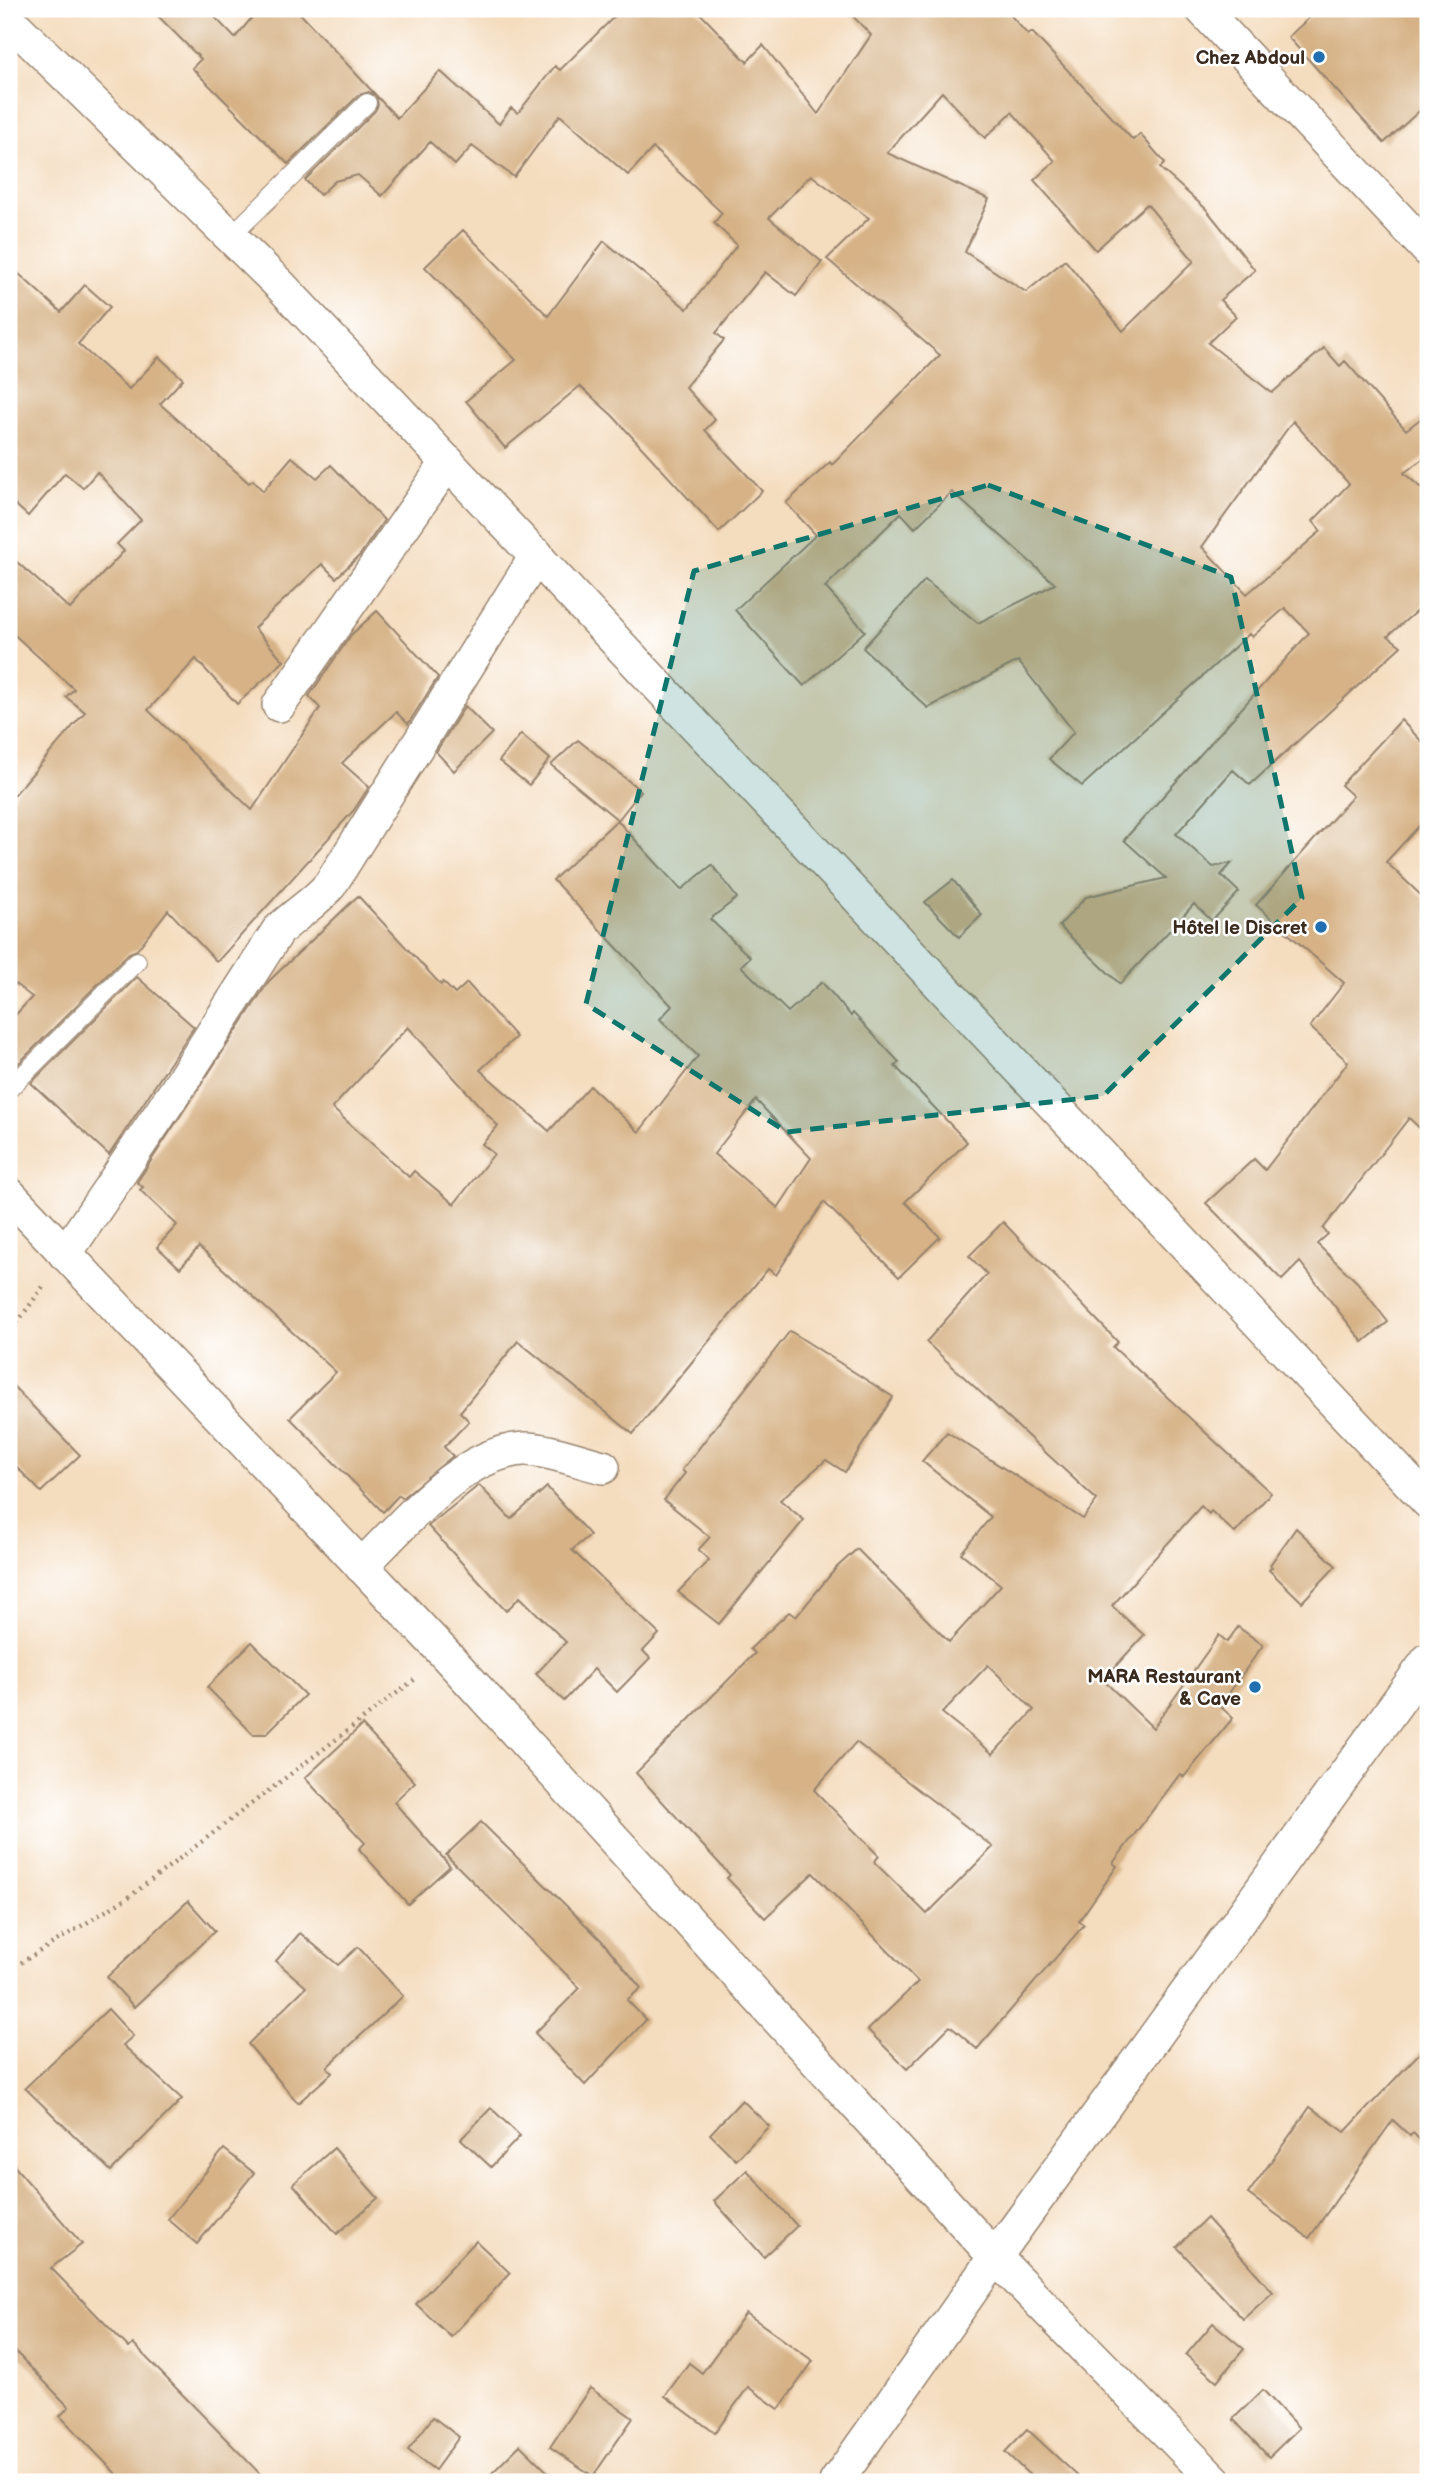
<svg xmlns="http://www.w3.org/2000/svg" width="1437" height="2491" viewBox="0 0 1437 2491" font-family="'Balsamiq Sans',sans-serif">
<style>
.building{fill:#d6b286;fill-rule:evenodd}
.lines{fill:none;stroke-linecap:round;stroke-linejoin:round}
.service-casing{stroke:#98836e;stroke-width:20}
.minor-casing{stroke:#98836e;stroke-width:36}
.path{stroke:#98836e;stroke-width:4.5;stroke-dasharray:2 5;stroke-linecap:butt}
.service{stroke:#fff;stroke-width:18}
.minor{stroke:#fff;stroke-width:33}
.marked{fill:#0f766e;fill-opacity:0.2;stroke:#0f766e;stroke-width:5;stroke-dasharray:14 9;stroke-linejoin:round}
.poi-dot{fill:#1f6fb2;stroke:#fff;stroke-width:2.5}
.labels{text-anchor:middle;stroke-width:5;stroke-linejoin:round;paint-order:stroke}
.poi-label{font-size:19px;font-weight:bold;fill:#3b2a1e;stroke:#fff;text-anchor:end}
</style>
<rect width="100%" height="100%" fill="#fff"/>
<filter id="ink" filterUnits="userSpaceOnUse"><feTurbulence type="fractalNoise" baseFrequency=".0143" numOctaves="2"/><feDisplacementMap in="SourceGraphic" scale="14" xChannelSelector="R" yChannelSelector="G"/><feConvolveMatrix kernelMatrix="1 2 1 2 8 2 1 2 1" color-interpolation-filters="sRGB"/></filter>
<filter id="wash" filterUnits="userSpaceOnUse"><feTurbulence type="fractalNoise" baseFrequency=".00686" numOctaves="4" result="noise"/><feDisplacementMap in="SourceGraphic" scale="28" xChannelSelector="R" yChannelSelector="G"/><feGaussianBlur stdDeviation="1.57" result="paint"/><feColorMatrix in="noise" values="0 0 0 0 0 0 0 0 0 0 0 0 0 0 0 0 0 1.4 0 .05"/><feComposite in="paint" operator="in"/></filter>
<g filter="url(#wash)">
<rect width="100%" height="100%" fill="#f4dcbe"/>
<g id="blocks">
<g class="building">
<path d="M151,9H207L235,38L259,9H296L397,118L440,71L499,124L511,108L518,113L555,66L560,70L622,9H696L747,62L763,45L818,114L871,35L846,9H1005L1028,35L1032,32L1133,140L1140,134L1165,163L1160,168L1206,209L1255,270L1220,300L1236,316L1208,343L1272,393L1324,348L1340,366L1345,361L1406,430L1428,413V455L1404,473L1428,494V601L1388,636L1401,646L1250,785L1233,770L1176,834L1213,867L1232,863L1221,875L1239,892L1212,921L1194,904L1120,984L1059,926L1086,897L1166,878L1124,840L1309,633L1285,608L1252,637L1249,634L1082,786L1049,759L1074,732L1018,661L928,708L863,648L925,580L978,623L1055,584L952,492L915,528L901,513L825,587L865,631L804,686L735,610L816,535L786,503L830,462L832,465L940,355L827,259L869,218L811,175L769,218L822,262L796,296L765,272L716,333L724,340L685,387L715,420L705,430L762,491L719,532L613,416L580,386L505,448L466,401L516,360L425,267L463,230L548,316L604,241L687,309L737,245L714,223L722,213L653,148L628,175L560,115L514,177L472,146L455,165L430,142L382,196L358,175L335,181L320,195L305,180L375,111L378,105L376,96L369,92L359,95L288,164L192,68L201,59ZM942,92L985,138L1012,112L1055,161L1034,180L1096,250L1147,204L1194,261L1123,331L1065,260L1026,292L965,252L989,199L887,153ZM1293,421L1349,484L1313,521L1321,531L1247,594L1202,547Z"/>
<path d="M1319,9H1428V103L1384,143L1288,37Z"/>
<path d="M9,265L61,312L85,285L110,307L78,344L129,389L159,357L183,379L160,404L249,483L253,480L263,491L292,457L317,478L331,465L384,520L360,555L336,578L322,564L254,628L284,661L237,704L196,659L148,710L252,810L320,708L309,696L351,635L377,611L438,677L408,724L396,712L342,763L369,787L354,810L217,962L168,910L137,950L129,953L15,1067L9,1061V1022L32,997L9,979V801L85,712L66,697L74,689L9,630V555L70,609L124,551L117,544L141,520L97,472L83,488L65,473L28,516L9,499Z"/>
<path d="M465,706L492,733L454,771L436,752Z"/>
<path d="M1401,720L1428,748V816L1386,862L1428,902V1136L1409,1118L1323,1229L1328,1234L1317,1244L1357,1282L1388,1322L1363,1342L1300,1262L1282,1280L1206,1203L1254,1159L1265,1170L1348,1062L1310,1027L1344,983L1256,905L1353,796L1341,785Z"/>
<path d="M521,734L550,759L529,785L499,761Z"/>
<path d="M578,740L641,791L618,820L551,765Z"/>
<path d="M617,820L681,890L712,865L737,898L710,919L750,957L741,966L788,1012L822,982L851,1016L853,1013L899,1062L895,1066L967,1142L905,1202L940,1237L899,1277L824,1202L776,1275L768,1269L633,1434L518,1341L460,1412L469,1421L444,1447L453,1456L402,1498L399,1495L383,1512L290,1418L336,1372L199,1247L180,1268L157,1247L177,1225L140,1190L143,1187L137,1182L269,981L358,896L441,985L443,982L455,994L467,983L516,1037L480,1070L549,1131L590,1086L639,1132L698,1056L660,1019L672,1006L553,880ZM408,1027L498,1126L482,1144L494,1154L454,1204L414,1171L409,1177L332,1108ZM756,1100L811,1158L778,1208L714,1154Z"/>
<path d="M953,880L982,915L959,937L925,902Z"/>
<path d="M137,977L194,1027L109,1155L31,1083Z"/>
<path d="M1003,1222L1118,1342L1113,1347L1271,1493L1235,1533L1211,1511L1209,1514L1201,1506L1112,1606L1144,1635L1103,1680L1153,1728L1219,1635L1227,1642L1238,1627L1263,1645L1220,1706L1233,1718L1184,1777L1180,1774L1113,1863L1117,1866L1079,1921L1084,1925L977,2049L950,2026L907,2069L868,2030L918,1982L813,1873L765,1918L727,1878L730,1875L636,1773L755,1653L750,1649L789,1612L796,1617L836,1568L857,1549L949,1642L1001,1585L961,1553L991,1517L922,1461L947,1432L1083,1519L1097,1500L926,1342L987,1274L969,1256ZM988,1665L1034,1710L993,1754L942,1713ZM856,1742L993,1847L927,1914L874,1862L879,1856L814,1790Z"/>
<path d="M790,1331L893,1397L845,1472L826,1460L780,1500L804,1520L719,1624L678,1592L709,1560L698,1550L710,1537L664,1500L685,1473L682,1470Z"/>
<path d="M9,1382L80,1455L41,1492L9,1459Z"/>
<path d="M479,1485L511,1519L547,1487L590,1535L572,1550L659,1634L643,1651L650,1658L617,1692L594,1669L564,1701L536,1674L566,1642L520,1597L506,1611L428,1526Z"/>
<path d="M1296,1528L1336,1566L1302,1602L1269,1570L1272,1567L1270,1565Z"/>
<path d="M252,1642L305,1695L266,1734H253L207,1687Z"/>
<path d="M362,1725L415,1782L394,1802L450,1866L408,1904L359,1849L365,1843L305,1778Z"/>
<path d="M481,1822L602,1941L641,1988L627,2000L646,2020L585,2085L535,2033L580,1988L446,1855Z"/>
<path d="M188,1901L215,1931L134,2007L107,1977Z"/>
<path d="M300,1933L338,1965L358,1947L403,1996L327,2067L332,2073L298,2103L248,2044L306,1987L276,1961Z"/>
<path d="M108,2009L133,2036L123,2045L182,2099L111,2171L25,2088Z"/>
<path d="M1428,2044V2148L1413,2133L1410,2136L1393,2120L1309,2238L1248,2194L1310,2107L1345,2132Z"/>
<path d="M742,2100L769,2126L736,2160L710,2134Z"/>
<path d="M491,2108L520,2136L491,2167L461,2139Z"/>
<path d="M334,2148L378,2198L337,2234L293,2184Z"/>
<path d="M224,2149L254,2173L197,2244L168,2219Z"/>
<path d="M9,2160L82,2244L51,2268L129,2348L133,2344L268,2482H124L60,2416L69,2407L9,2345Z"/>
<path d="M747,2170L797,2226L764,2257L714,2201Z"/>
<path d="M1207,2218L1273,2292L1243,2319L1177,2247Z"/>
<path d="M476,2241L510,2273L451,2337L416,2304Z"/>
<path d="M746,2313L813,2361L779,2409L748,2387L715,2433L665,2396L689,2363L702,2373Z"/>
<path d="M1213,2323L1244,2349L1217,2381L1186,2355Z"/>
<path d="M590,2388L633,2418L593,2476L550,2447Z"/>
<path d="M1263,2390L1299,2428L1269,2457L1233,2419Z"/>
<path d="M433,2417L459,2437L435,2470L408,2450Z"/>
<path d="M1027,2429L1084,2482H1037L1005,2452Z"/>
<path d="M520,2445L558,2482H483Z"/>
</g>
</g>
</g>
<g filter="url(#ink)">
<use href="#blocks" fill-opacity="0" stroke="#98836e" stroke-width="2"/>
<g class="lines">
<g class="service-casing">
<g id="service">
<path d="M230,237L367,103"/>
<path d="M9,1089L137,961"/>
</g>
</g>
<g class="minor-casing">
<g id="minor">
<path d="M1202,9L1428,250"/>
<path d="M9,20L281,286L1428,1502"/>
<path d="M279,705L448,462"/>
<path d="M9,1194L446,1655L995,2257L1216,2482"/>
<path d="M65,1254L177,1089L278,931C295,914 315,903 330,885L537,555"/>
<path d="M361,1566C404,1525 461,1452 524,1449C545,1448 581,1462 603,1467"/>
<path d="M836,2482L995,2257L1428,1660"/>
</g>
</g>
<g class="path">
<path d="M9,1334L45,1284"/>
<path d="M9,1970L129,1897L418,1677"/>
</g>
<use href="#service" class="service"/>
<use href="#minor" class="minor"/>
</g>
</g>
<path class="marked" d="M988,485L1231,577L1302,898L1103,1096L787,1132L586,1004L694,571Z"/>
<g class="poi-dot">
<circle cx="1319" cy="57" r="7"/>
<circle cx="1321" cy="927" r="7"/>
<circle cx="1255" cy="1687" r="7"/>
</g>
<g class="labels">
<g class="poi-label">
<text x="1305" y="64">Chez Abdoul</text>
<text x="1307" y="934">Hôtel le Discret</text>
<text x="1241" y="1683">MARA Restaurant<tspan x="1241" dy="22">&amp; Cave</tspan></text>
</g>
</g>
<rect width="1437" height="2491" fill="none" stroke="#fff" stroke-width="35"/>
</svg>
